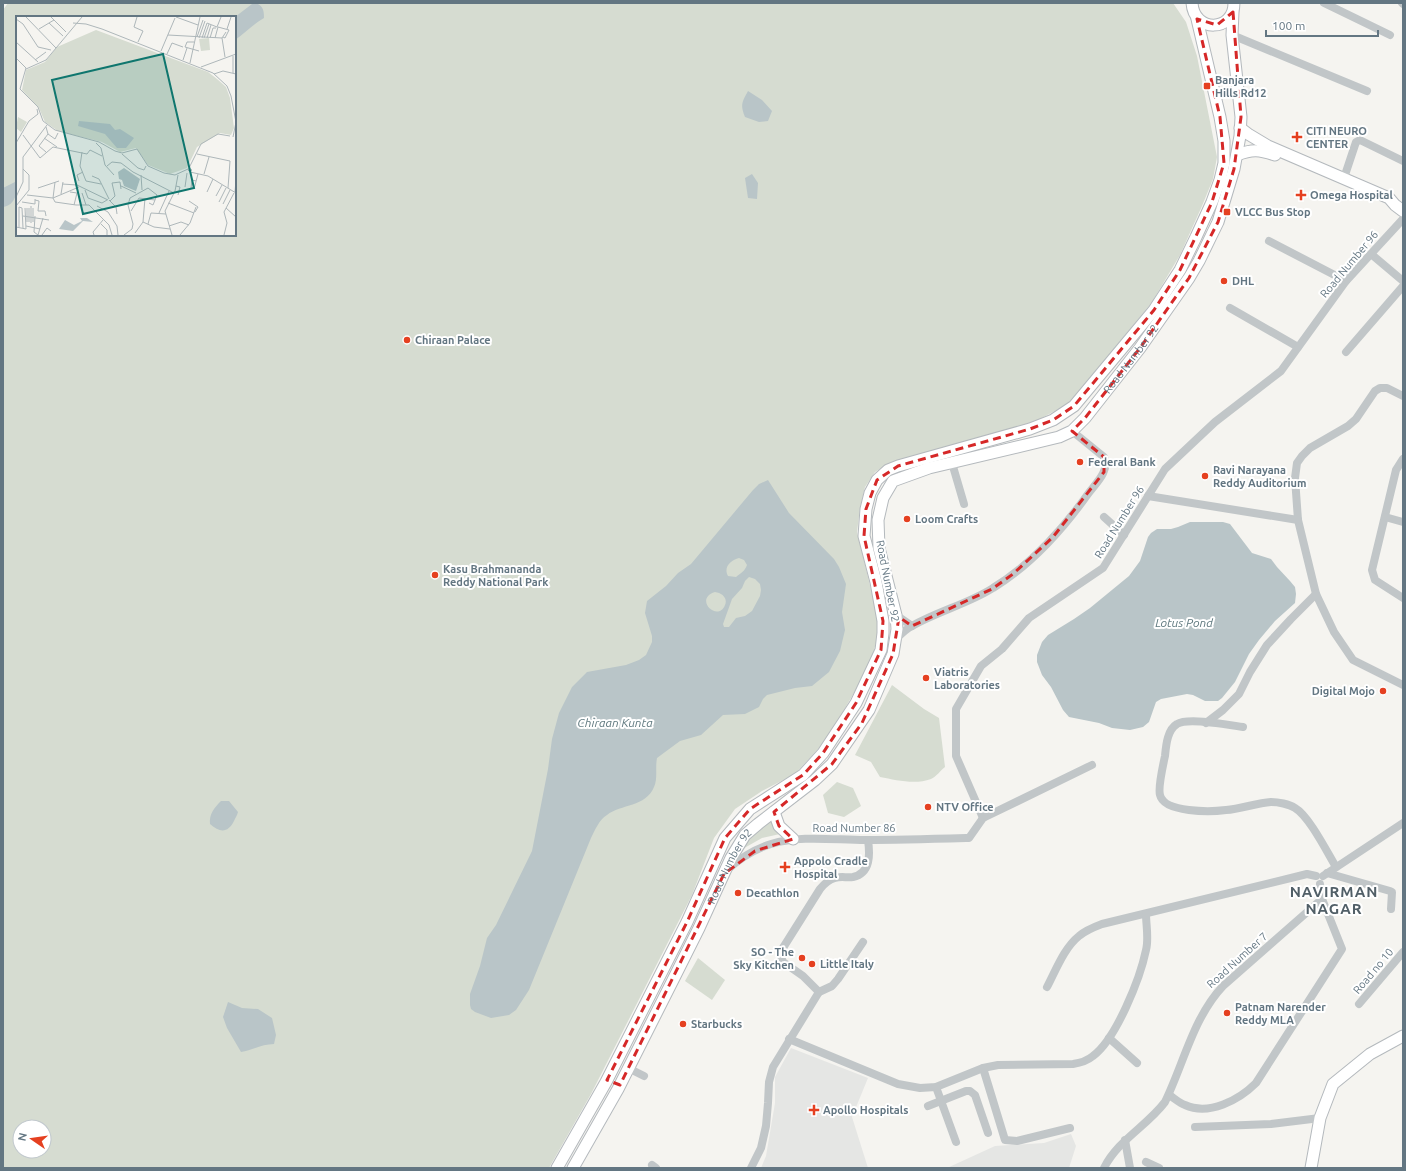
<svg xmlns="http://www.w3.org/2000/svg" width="1406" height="1171" viewBox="0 0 1406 1171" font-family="Ubuntu,sans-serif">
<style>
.built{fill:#e5e6e4}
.green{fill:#d6dcd1;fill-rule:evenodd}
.water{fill:#b9c5c8;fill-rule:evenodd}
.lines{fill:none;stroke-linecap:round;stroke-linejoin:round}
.secondary-casing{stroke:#b4b9bd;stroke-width:13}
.street{stroke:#c1c6c8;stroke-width:8}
.secondary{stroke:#fff;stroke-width:11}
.marked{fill:none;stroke:#d62828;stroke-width:3;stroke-dasharray:8 5;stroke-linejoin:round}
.poi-dot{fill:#e54020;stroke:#fff;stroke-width:1.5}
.labels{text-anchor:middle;stroke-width:4;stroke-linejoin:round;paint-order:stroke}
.poi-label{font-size:11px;font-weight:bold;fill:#637682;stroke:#fff;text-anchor:start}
.street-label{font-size:11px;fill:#637682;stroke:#fff}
.water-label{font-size:12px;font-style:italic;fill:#5f797f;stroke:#fff}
.district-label{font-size:15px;font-weight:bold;letter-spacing:1px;fill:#515f67;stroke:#fff}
.inset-road{fill:none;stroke:#aeb7ba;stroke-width:1}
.view{fill:#0f766e;fill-opacity:0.15;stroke:#0f766e;stroke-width:2}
.inset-edge{fill:none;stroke:#637682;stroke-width:2}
</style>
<rect width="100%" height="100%" fill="#f5f4f0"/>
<g class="built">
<path d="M791,1048L868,1078L852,1117L868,1168H761L766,1156L775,1103V1077Z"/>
<path d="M1071,1134L1076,1146L1069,1168H947L995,1146L1044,1143Z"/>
</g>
<g class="green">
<path d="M8,3H1173L1186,22L1197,56L1217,157L1213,179L1202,206L1180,255L1152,302L1070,403L1034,422L888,464L875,472L865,487L860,508L857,532L878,618L877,639L872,658L855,691L837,722L819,748L795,774L762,791L735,809L714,838L692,895L591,1094L549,1168H3V10ZM17,17H235V235H17ZM20,1127H44V1151H20Z"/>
<path d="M892,685L924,709L939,718L945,767C941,770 936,777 931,779C915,785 896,780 880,777L871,762L855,755Z"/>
<path d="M837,782L853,788L861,806L844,817L828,813L823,795Z"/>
<path d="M771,820L780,834L762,838L739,851L758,829Z"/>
<path d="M698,958L725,980L712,1000L685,981Z"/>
</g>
<g class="water">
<path d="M256,3C263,6 264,10 264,18C253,24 245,33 235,40V17L252,4Z"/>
<path d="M748,91L762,100L772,111L768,121L759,122L745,117C740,105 742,102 748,91Z"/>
<path d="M752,174L758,183L757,199L748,198L745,178Z"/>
<path d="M15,182H17C17,192 16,205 3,207V188Z"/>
<path d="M768,480L789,513L834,559L839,567L846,584L842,612L845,630L840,651L829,672L812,686L795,688L767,695L763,699L759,707L745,714L723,715L701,735L680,741L657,758C655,768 658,778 654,787C646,807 621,804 607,815C599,820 595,830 591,838L529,990L516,1010L509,1015L491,1018L475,1012L471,1009L470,1005V994L480,966L487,938L496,925L532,851L548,769L552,739L559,713L572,687L587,672L626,665L639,660L646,655L652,642V636L645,613L647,601L666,586L678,573L691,564L753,490L759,484ZM739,558L744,560L747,565C745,571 741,573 736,577L728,576C723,567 731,560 739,558ZM749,577L755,579L760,584L761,590L760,596L752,611L745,616L736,618L729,627H724L723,624L732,599L742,588L745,581ZM715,592C722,593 728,598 725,605C718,623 693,599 715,592Z"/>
<path d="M1190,522H1223L1230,524L1252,553L1271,559L1277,567L1290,581L1295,587L1296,594L1295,603L1275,621L1259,640L1249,654L1235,682L1222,698L1218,701H1205L1193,695L1187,694L1161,699L1156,702L1149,722L1143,727L1130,730L1112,728L1099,723L1069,717L1063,710L1051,687L1042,675L1037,662V655L1042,642L1048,635L1074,619L1090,608L1129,576L1140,561L1148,537L1151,533L1157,529H1171L1178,527Z"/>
<path d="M221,801H229L238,812C237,816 235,818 234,821C228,833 220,833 210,824C209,814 214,808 221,801Z"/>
<path d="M228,1002L242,1008L258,1009L272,1018L276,1035L274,1044C263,1044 252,1050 241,1052L227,1028L223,1017Z"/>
</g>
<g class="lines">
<g class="secondary-casing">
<g id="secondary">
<path d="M1192,3C1194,33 1234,32 1234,3"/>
<path d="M1240,128L1248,134L1268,146L1389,198L1395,205L1403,211"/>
<path d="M1237,155C1253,149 1259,150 1275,155"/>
<path d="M774,812L779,826L793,839"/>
<path d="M557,1168L606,1082L687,922L725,838L750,809L803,775L823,753L856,703L881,650L883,633V621L876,582L864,536L866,509L870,493L877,480L888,470L898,466L1030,429L1053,420L1074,406L1154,310L1180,270L1196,237L1212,202L1220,180L1224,163V141L1220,117L1197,19"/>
<path id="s1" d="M573,1168L618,1089L677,972L699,928L731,858L745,835L758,824L815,780L832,764L869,710L893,654L897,629L896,615L879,548L878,520L883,498L893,481L929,468L1059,437L1072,431L1085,418L1140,348L1189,278L1199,261L1218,222L1234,169L1240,136L1241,117L1232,35L1233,12"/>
<path d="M1311,1168L1320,1118L1333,1084L1370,1054L1403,1036"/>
</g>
</g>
<g class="street">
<path d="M1324,3L1390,35"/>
<path d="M1402,3L1403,4"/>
<path d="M1232,35L1367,91"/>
<path d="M1344,178L1356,142L1360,140L1403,161"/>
<path d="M1269,241L1346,281"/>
<path d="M1371,254L1403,281"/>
<path d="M1230,308L1298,347"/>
<path d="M1346,352L1403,286"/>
<path d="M1403,396L1387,388H1380L1375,391L1356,419L1348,426L1310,448L1302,456L1297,463L1295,478L1298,520L1316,594L1334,632L1353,660L1403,685"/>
<path d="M1403,459L1396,470L1372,570L1375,580L1403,598"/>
<path d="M952,463L964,504"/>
<path d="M1148,496L1298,520"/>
<path d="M1104,517L1124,535"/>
<path d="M1385,517L1403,522"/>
<path d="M896,615L912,626"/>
<path d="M896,639C901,634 906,629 912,626C938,611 968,604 993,588C1031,565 1063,529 1088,494C1096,483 1110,471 1104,457L1072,431"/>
<path d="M1206,723L1223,710L1239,694L1250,672L1267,645L1291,619L1316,594"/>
<path d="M1243,727C1229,725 1188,717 1177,724C1167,730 1166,746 1165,756C1163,765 1158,788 1160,795C1164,813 1211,812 1226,810C1241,809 1256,803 1271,802C1278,802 1289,804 1295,808C1309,816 1327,852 1336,867"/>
<path d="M983,818L956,756V709L981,666L1002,649L1029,618L1103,568L1165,469L1215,422L1281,371L1346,281L1403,219"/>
<path d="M727,870C739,859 755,849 771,844C801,835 834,840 865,840C900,840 934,839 969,838L983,818L1092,765"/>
<path d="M1327,873L1390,891L1392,892L1391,909"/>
<path d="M1323,876L1403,823"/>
<path d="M1047,987C1056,970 1064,948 1079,936C1086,930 1094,927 1102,924L1307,874L1316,876"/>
<path d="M819,992L832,986L838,979L863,942"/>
<path d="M1359,1004L1403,952"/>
<path d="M1109,1038L1137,1063"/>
<path d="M789,1039L898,1084L920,1088L936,1087L983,1068L998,1065L1073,1064C1080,1063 1087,1061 1093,1056C1116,1039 1140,979 1146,950C1149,939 1146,925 1146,914"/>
<path d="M628,1068L644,1076"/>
<path d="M983,1068L1005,1140L1017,1141L1070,1128"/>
<path d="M936,1087L956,1142"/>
<path d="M1169,1095C1174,1098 1179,1103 1185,1105C1209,1116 1239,1100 1256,1083L1342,949L1322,899"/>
<path d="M928,1106L966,1091H970L975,1095L988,1133"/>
<path d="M1195,1127L1271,1124L1320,1118"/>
<path d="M1125,1140L1130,1168"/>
<path d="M1146,1162L1159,1168"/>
<path d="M652,1165L656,1168"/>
<path d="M751,1168L761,1148L766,1126L768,1103L769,1082L773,1067L819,992L803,976L783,962L781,957V951L820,889C824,884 828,880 835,878C841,876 847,878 853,877C871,873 870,854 868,840"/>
<path d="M1104,1168C1118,1140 1147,1126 1165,1102C1184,1063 1193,1018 1223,986L1322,899L1320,884"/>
</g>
<use href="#secondary" class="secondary"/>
</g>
<path class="marked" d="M1233,12L1241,117L1234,169L1218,222L1189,278L1140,348L1085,418L1072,431L1104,457V472L1053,537L1013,574L992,589L912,626L899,617L893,654L862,723L832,764L774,812L779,826L793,839L755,851L724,874L620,1085L607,1080L687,922L725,838L750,809L803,775L823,753L856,703L881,650L883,621L864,536L866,509L877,480L898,466L1030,429L1053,420L1074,406L1154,310L1180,270L1212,202L1224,163L1220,117L1197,19L1217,25Z"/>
<g class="poi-dot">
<rect x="1203" y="82" width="8" height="8" rx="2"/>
<path d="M1295 131h4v4h4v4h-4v4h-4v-4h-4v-4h4z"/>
<path d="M1299 189h4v4h4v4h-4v4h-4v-4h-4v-4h4z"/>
<rect x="1223" y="208" width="8" height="8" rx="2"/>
<circle cx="1224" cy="281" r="4"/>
<circle cx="407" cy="340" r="4"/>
<circle cx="1080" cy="462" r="4"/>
<circle cx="1205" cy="476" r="4"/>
<circle cx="907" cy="519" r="4"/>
<circle cx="435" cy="575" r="4"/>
<circle cx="926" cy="678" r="4"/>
<circle cx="1383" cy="691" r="4"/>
<circle cx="928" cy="807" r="4"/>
<path d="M783 861h4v4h4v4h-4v4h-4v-4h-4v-4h4z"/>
<circle cx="738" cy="893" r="4"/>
<circle cx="802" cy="958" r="4"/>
<circle cx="812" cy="964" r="4"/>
<circle cx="1227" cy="1013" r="4"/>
<circle cx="683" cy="1024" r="4"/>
<path d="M812 1104h4v4h4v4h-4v4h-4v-4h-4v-4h4z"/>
</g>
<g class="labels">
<g class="poi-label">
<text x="1215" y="84">Banjara<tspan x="1215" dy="13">Hills Rd12</tspan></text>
<text x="1306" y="135">CITI NEURO<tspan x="1306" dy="13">CENTER</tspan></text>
<text x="1310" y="199">Omega Hospital</text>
<text x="1235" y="216">VLCC Bus Stop</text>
<text x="1232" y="285">DHL</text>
<text x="415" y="344">Chiraan Palace</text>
<text x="1088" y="466">Federal Bank</text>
<text x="1213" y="474">Ravi Narayana<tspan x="1213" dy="13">Reddy Auditorium</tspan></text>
<text x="915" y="523">Loom Crafts</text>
<text x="443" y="573">Kasu Brahmananda<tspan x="443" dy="13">Reddy National Park</tspan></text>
<text x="934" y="676">Viatris<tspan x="934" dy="13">Laboratories</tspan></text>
<text x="1375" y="695" text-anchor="end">Digital Mojo</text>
<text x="936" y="811">NTV Office</text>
<text x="794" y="865">Appolo Cradle<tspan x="794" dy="13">Hospital</tspan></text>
<text x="746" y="897">Decathlon</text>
<text x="794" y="956" text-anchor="end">SO - The<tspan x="794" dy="13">Sky Kitchen</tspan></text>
<text x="820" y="968">Little Italy</text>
<text x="1235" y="1011">Patnam Narender<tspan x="1235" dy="13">Reddy MLA</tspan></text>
<text x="691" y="1028">Starbucks</text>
<text x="823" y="1114">Apollo Hospitals</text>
</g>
<g class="street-label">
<text transform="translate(1349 264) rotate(-50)" y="4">Road Number 96</text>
<text dy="4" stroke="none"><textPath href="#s1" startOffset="1072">Road Number 92</textPath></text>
<text transform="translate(1119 522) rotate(-58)" y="4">Road Number 96</text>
<text transform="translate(888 581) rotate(79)" y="4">Road Number 92</text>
<text x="854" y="832">Road Number 86</text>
<text dy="4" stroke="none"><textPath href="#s1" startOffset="340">Road Number 92</textPath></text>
<text transform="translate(1237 960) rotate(-42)" y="4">Road Number 7</text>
<text transform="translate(1373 971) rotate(-50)" y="4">Road no 10</text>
</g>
<g class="water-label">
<text x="1184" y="627">Lotus Pond</text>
<text x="615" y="727">Chiraan Kunta</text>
</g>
<g class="district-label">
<text x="1334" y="897">NAVIRMAN<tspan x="1334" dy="17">NAGAR</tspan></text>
</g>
</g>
<g transform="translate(16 16)">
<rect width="220" height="220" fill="#f5f4f0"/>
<path d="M80,14L192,56L201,63L210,71L214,82L218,112L215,119L204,117L181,131L171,152L154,158L132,149L120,132L104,136L86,126L42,115L29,106L23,92L6,74L10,54L29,46L41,31ZM193,22L194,34L185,35L183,23ZM2,101L11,106L5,116L0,112Z" fill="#d6dcd1"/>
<path d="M63,105L94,108L99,114L104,113L118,122L110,132H101L89,118L62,110ZM108,152L124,163L120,175L108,170L106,164L103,163L102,156ZM64,202H71L77,206L67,205L57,215L43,213L49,204L58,209L66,205Z" fill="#b9c5c8"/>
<path class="inset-road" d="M10,1L40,32M35,1L50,16M121,1L118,11L127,15M160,1L182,9M0,3L7,8L22,31L35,34M33,7L47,20M57,7L70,8L86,13L197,57L211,70L215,80L220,106L217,121M23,13L38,4M211,13L215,1M152,19L206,22M181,21L187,4M183,22L189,5M186,22L191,7L201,11L205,1M188,22L193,8M191,22L195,9M194,22L197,12H200M199,22L202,11L213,14L209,22L207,21M0,26L22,46M122,26L127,15M178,26H171L169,31L183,35M145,35L159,2M151,38L156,27L167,31M209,41L206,22L210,16M0,42L10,52L4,73L22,91L27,105L39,114L83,126L99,135L106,137L121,133L132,150L148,157L159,159L172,153M19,44L30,36M167,44L171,32M174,47L184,1M185,51L220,38M10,53L30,44L66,1M217,57V40M198,58L207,55L220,58M30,111L32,118L39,123L42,117M7,119L24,142L37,131L71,138L74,134L86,140M28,122L41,131M0,127L13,105L22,98L21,93M80,127L85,132L89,149L98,159M30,136L23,130L32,118M66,136L64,150L70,165L85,168M106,138L122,152L128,154L130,150M181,138L214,145L212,172M91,150L96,146L105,147L117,156L158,177M173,152L176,154L174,156L172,154L185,128L202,118L214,120M174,156L192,160L220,177M188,158L193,141M125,159L126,174M76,160L83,163L93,183M63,165L61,159L67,156M46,168L61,169L92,184M105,170L120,177M160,170L164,171L162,179M169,171L171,157M22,172L43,165M175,172L176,164L180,165M178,173L182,158M69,174L72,182L86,187L91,184M54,176L61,177L58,189M191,176L197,163M219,176L220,164M66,177L70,189M45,178L47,166M11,179L37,182L39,186L60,189H73L93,209L96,219M200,180L206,169M0,181L7,166V141L31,109M37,182L63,171M37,182L39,166M19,184L23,185L22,195H29L30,200M93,184L100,191L101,198M94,185L99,180L96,167L104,166L105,173M173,185L182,191L179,196M6,186L19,188V183M203,186L210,172M152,187L178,197M207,188L214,174M0,190L13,174V159L7,153M15,190V207M81,190L92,196L101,210L102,219M3,191L6,192L7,212M3,191V211M11,192V206M13,192V206M17,192V206M210,192L220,201M115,195L123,182L139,184M143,197L153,175M7,200L33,204M19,200L18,216L22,219M127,206L138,211L154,213M85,208L91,214V219M132,208L135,197L150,198M10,210L24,213M153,210L165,206L173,209M0,211L10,213L9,192M119,217L127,206L129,182M22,219L27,202M26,219L31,212L35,215M78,219L77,216L87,204M108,219L116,213L117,208L112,189L114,182L132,172L141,179L137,189L133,187M156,219L149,195L159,175L162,159M164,219L174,207L180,191M208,219L211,207L208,196L218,177"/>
<path class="view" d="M147,38L178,172L67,198L36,64Z"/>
<rect width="220" height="220" class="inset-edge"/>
</g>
<rect width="1406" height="1171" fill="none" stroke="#637682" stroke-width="8"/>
<g transform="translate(32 1139) rotate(283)"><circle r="19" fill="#ffffff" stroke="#c1c8cd"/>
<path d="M0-3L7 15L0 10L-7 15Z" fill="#e54020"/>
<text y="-6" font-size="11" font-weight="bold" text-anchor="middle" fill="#637682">N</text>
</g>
<path d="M1266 30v6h112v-6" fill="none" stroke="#637682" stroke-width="2"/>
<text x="1272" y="30" font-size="12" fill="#637682" stroke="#ffffff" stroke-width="3" paint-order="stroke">100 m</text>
</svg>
